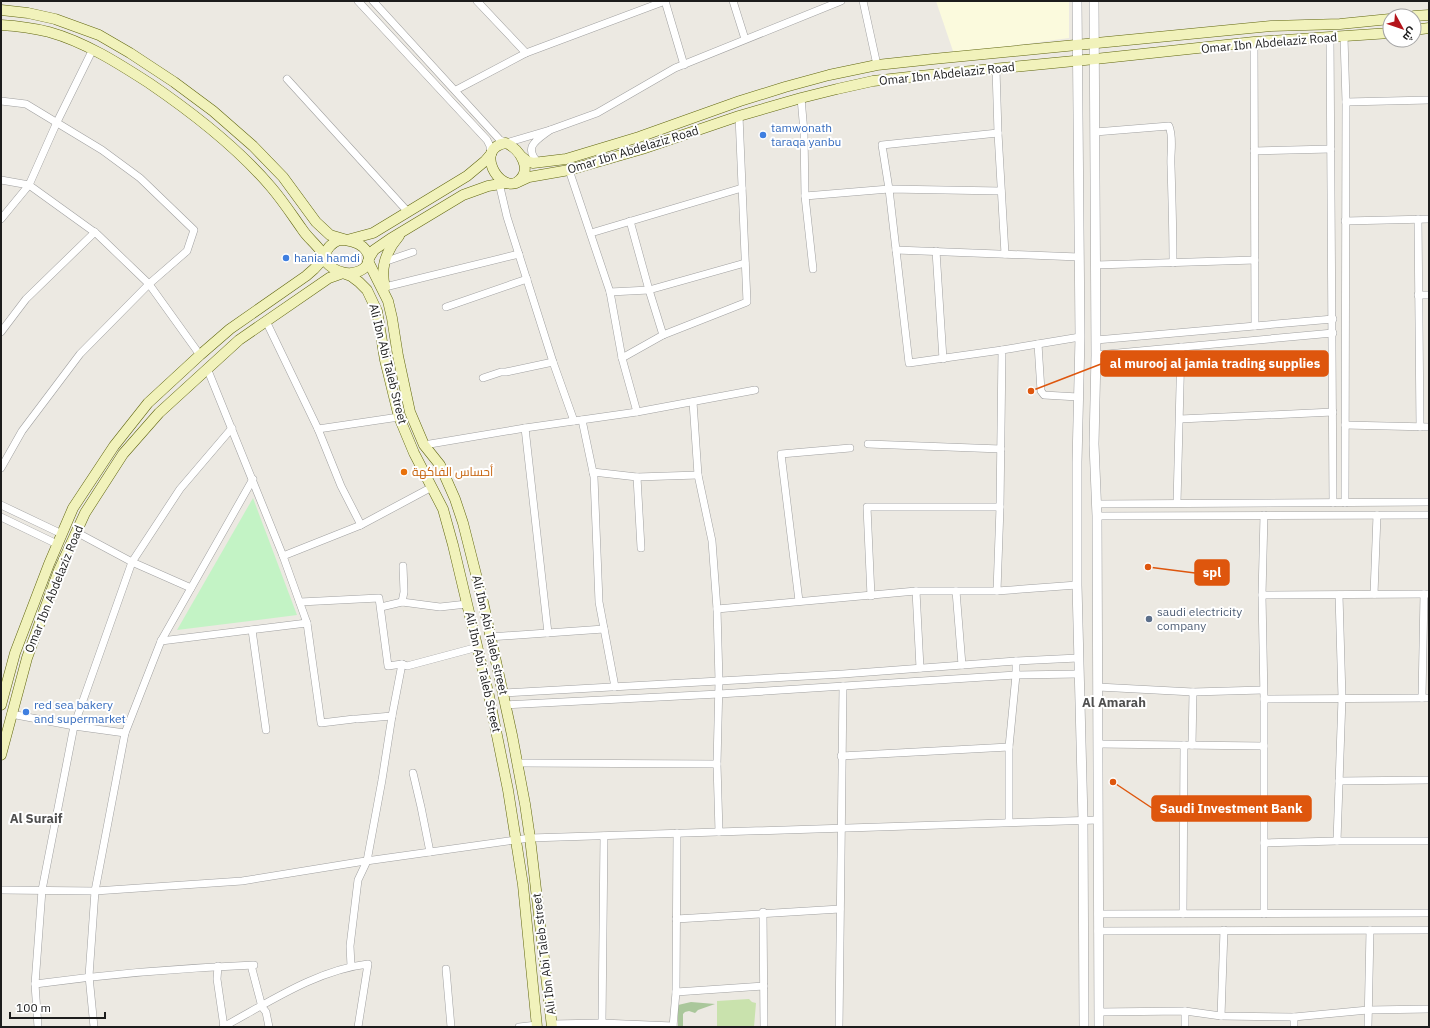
<svg xmlns="http://www.w3.org/2000/svg" width="1430" height="1028" viewBox="0 0 1430 1028" font-family="'IBM Plex Sans',Cairo,sans-serif">
<style>
.education{fill:#fbfadd}
.grass{fill:#c9e2ad}
.forest{fill:#aac79b}
.park{fill:#c3f3c5}
.lines{fill:none;stroke-linecap:round;stroke-linejoin:round}
.minor-casing{stroke:#a0a0a0;stroke-width:8}
.tertiary-casing{stroke:#a0a0a0;stroke-width:10}
.secondary-casing{stroke:#60660f;stroke-width:11}
.minor{stroke:#fff;stroke-width:7}
.tertiary{stroke:#fff;stroke-width:9}
.secondary{stroke:#f1f2bb;stroke-width:10}
.shop-dot{fill:#3f7fe0;stroke:#fff;stroke-width:1.5}
.food-dot{fill:#e8710a;stroke:#fff;stroke-width:1.5}
.service-dot{fill:#5c6f8a;stroke:#fff;stroke-width:1.5}
.labels{text-anchor:middle;stroke-width:4;stroke-linejoin:round;paint-order:stroke}
.street-label{font-size:12px;fill:#1c1c1c;stroke:#fff}
.shop-label{font-size:12px;fill:#366cbe;stroke:#fff;text-anchor:start}
.food-label{font-size:12px;fill:#c56008;stroke:#fff;text-anchor:start}
.service-label{font-size:12px;fill:#4e5e75;stroke:#fff;text-anchor:start}
.neighbourhood-label{font-size:13px;font-weight:bold;fill:#4f4f4f;stroke:#fff}
.leader{fill:none;stroke:#de560d;stroke-width:1.5}
.callout-dot{fill:#de560d;stroke:#fff;stroke-width:1.5}
.callout{fill:#de560d;stroke:#de560d;stroke-width:1.5}
.callout-label{font-size:13px;text-anchor:middle;font-weight:bold;fill:#fff}
</style>
<rect width="100%" height="100%" fill="#ece9e2"/>
<path class="education" d="M936,1H1069V38L954,54Z"/>
<path class="grass" d="M749,999L752,1002L756,1003L754,1027H717V1001Z"/>
<path class="forest" d="M691,1002L715,1004L698,1010L695,1013L689,1011L685,1012L683,1014V1027H678V1005Z"/>
<path class="park" d="M253,498L297,615L177,630Z"/>
<g class="lines">
<g class="minor-casing">
<g id="minor">
<path d="M358,1L487,140L490,146L491,154"/>
<path d="M373,1L500,140L506,143L550,130C537,140 522,147 539,163"/>
<path d="M477,1L526,53"/>
<path d="M665,1L684,65"/>
<path d="M733,1L745,39"/>
<path d="M863,1L877,65"/>
<path d="M1330,37L1333,503"/>
<path d="M1344,37L1346,102L1345,503"/>
<path d="M1254,42L1255,326"/>
<path d="M996,69L998,133L1005,254"/>
<path d="M287,79L408,212"/>
<path d="M456,90L526,53L665,1"/>
<path d="M801,98L804,132L805,196L813,269"/>
<path d="M1,101L26,104L102,150L140,178L194,230L187,251L149,284L80,354L22,431L1,468"/>
<path d="M1346,102L1429,100"/>
<path d="M550,130L597,113L675,68L841,1"/>
<path d="M1095,132L1169,126C1174,138 1170,153 1171,166C1172,198 1173,231 1173,263"/>
<path d="M998,133L882,145L889,189L909,363L1002,350"/>
<path d="M1254,151L1331,149"/>
<path d="M569,170L610,292L622,358L637,412"/>
<path d="M1,180L29,185L97,234L149,284L200,355"/>
<path d="M499,183L507,217L553,362L574,421"/>
<path d="M805,196L889,189L1001,191"/>
<path d="M1,219L29,185L57,122L93,49"/>
<path d="M1418,219L1420,427"/>
<path d="M630,221L649,290L663,335"/>
<path d="M1345,221L1429,219"/>
<path d="M591,233L742,188"/>
<path d="M896,250L1079,257"/>
<path d="M936,251L943,359"/>
<path d="M384,262L413,252"/>
<path d="M1096,265L1255,260"/>
<path d="M385,287L519,254"/>
<path d="M610,292L649,290L745,263"/>
<path d="M1418,295H1429"/>
<path d="M446,307L527,279"/>
<path d="M266,321L318,429L341,486L361,525"/>
<path d="M1,332L26,299L95,232"/>
<path d="M1096,340L1333,319"/>
<path d="M1038,344L1041,391L1044,395L1078,397"/>
<path d="M1096,355L1333,333"/>
<path d="M622,358L663,335L747,302L739,116"/>
<path d="M207,368L283,556L307,623L321,723L354,719"/>
<path d="M483,378L501,372H506L553,362"/>
<path d="M693,402L698,475L712,541L717,609L719,681L717,764L719,832"/>
<path d="M1180,419L1333,412"/>
<path d="M582,420L594,477L599,602L615,687"/>
<path d="M1345,425L1429,427"/>
<path d="M525,428L548,633"/>
<path d="M318,429L399,417"/>
<path d="M868,444L1001,449"/>
<path d="M424,445L525,428L637,412L755,390"/>
<path d="M593,472L637,477L698,475"/>
<path d="M637,477L641,548"/>
<path d="M1177,503L1181,347"/>
<path d="M1097,504L1429,502"/>
<path d="M1,505L62,534"/>
<path d="M1264,515L1262,595L1264,699V914"/>
<path d="M1097,516L1429,515"/>
<path d="M1,517L57,544"/>
<path d="M76,532L132,562L191,588"/>
<path d="M283,556L361,525L432,487"/>
<path d="M916,591L920,668"/>
<path d="M956,591L962,665"/>
<path d="M997,591L1000,507L1002,350L1080,337"/>
<path d="M1374,594L1377,515"/>
<path d="M1262,595L1429,594"/>
<path d="M871,596L867,507H1000"/>
<path d="M799,601L781,454L850,448"/>
<path d="M300,602L379,598L388,666L402,664L407,666L478,647"/>
<path d="M402,602L404,592L403,566"/>
<path d="M381,607L402,602L440,607L467,604"/>
<path d="M717,609L916,591H997L1077,585"/>
<path d="M252,630L266,730"/>
<path d="M490,637L604,629"/>
<path d="M161,641L307,623"/>
<path d="M1098,687L1193,692L1263,690"/>
<path d="M503,693L843,674L1016,661L1078,658"/>
<path d="M1422,698L1424,594"/>
<path d="M1264,699L1429,698"/>
<path d="M505,705L719,694L1016,675L1079,674"/>
<path d="M11,714L74,726L125,733"/>
<path d="M357,719L392,716"/>
<path d="M1098,744L1264,746"/>
<path d="M1192,745L1193,692"/>
<path d="M841,756L1009,747"/>
<path d="M518,763L717,764"/>
<path d="M413,773L421,807L430,852"/>
<path d="M1339,781L1429,780"/>
<path d="M1009,822V747L1016,675V661"/>
<path d="M1337,841L1342,698L1339,595"/>
<path d="M1264,843L1337,841H1429"/>
<path d="M1,890L95,891L242,881L359,862L530,838L1098,820"/>
<path d="M763,912L764,1027"/>
<path d="M1098,914L1429,913"/>
<path d="M1183,914L1184,745"/>
<path d="M676,919L840,909"/>
<path d="M1098,931L1429,930"/>
<path d="M218,966L217,979L224,1027"/>
<path d="M351,966L350,946L358,880L367,861L382,780L392,716L402,664"/>
<path d="M252,969L262,1007L266,1012L269,1027"/>
<path d="M446,969L451,1027"/>
<path d="M35,984C108,974 181,968 254,965"/>
<path d="M676,992L764,986"/>
<path d="M1099,1012L1185,1011L1221,1016L1294,1017L1368,1010L1429,1009"/>
<path d="M1221,1016L1224,930"/>
<path d="M1294,1017V1027"/>
<path d="M602,1023L604,836"/>
<path d="M552,1024L602,1023L673,1026"/>
<path d="M38,1027L35,984L42,890L74,726L132,562L180,489L232,428"/>
<path d="M94,1027L89,976L95,891L125,733L161,641L253,479"/>
<path d="M223,1027C268,1003 316,970 368,964L358,1027"/>
<path d="M519,1027L537,1025"/>
<path d="M673,1027L676,992L677,833"/>
<path d="M839,1027L843,686"/>
<path d="M1185,1027V1011"/>
<path d="M1368,1027L1370,930"/>
</g>
</g>
<g class="tertiary-casing">
<g id="tertiary">
<path d="M1077,1L1080,337L1077,462V585L1083,820L1084,1027"/>
<path d="M1094,1L1096,355L1094,444L1097,516L1099,1027"/>
</g>
</g>
<g class="secondary-casing">
<g id="secondary">
<path d="M1,10L28,13L55,19L99,35L130,53L174,82L213,111L253,146L283,177L316,222L330,235L347,240L373,233L467,176L485,161L491,154"/>
<path d="M1414,16L1429,15"/>
<path d="M1,25C17,26 33,28 49,32C85,42 118,63 149,83C193,113 237,147 271,187C283,201 292,215 302,229C307,237 314,242 320,250C322,253 323,257 325,261"/>
<path d="M1414,30L1429,28"/>
<path d="M506,143C520,149 534,171 517,182C500,193 473,148 506,143Z"/>
<path d="M522,157L527,161L533,163L566,159L639,137L740,101L785,87L829,75L877,65L933,59L1271,26L1340,24L1390,19"/>
<path d="M516,183L529,177L569,170L642,149L739,116L801,98L837,89L873,81L909,77L1095,59L1254,42L1390,33"/>
<path d="M339,240C348,240 356,241 363,247C383,266 347,287 325,261C324,250 330,244 339,240Z"/>
<path d="M369,258L374,250L390,239L463,195L488,186L506,183"/>
<path d="M368,261L388,301L392,318L398,356L410,412L424,445L440,465L455,499L463,523L483,602L512,735L525,804L530,838L552,1027"/>
<path d="M385,287C380,268 386,251 399,236"/>
<path d="M1,705L15,653L49,564L73,508L114,446L148,403L200,355L230,329L306,276L314,269L325,257"/>
<path d="M1,755L27,658L59,570L85,513L123,454L159,413L239,340L329,278L343,273L351,276L359,282L367,290L377,311L385,360L399,417L414,453L443,509L453,545L489,696L508,790L523,885L537,1027"/>
</g>
</g>
<use href="#minor" class="minor"/>
<use href="#tertiary" class="tertiary"/>
<use href="#secondary" class="secondary"/>
</g>
<g class="shop-dot">
<circle cx="763" cy="135" r="4"/>
<circle cx="286" cy="258" r="4"/>
<circle cx="26" cy="712" r="4"/>
</g>
<circle class="food-dot" cx="404" cy="472" r="4"/>
<circle class="service-dot" cx="1149" cy="619" r="4"/>
<g class="labels">
<g class="street-label">
<text transform="translate(1269 43) rotate(-5)" y="4">Omar Ibn Abdelaziz Road</text>
<text transform="translate(947 74) rotate(-6)" y="4">Omar Ibn Abdelaziz Road</text>
<text transform="translate(633 150) rotate(-17)" y="4">Omar Ibn Abdelaziz Road</text>
<text transform="translate(388 364) rotate(76)" y="4">Ali Ibn Abi Taleb Street</text>
<text transform="translate(54 589) rotate(-68)" y="4">Omar Ibn Abdelaziz Road</text>
<text transform="translate(490 635) rotate(77)" y="4">Ali Ibn Abi Taleb street</text>
<text transform="translate(483 672) rotate(77)" y="4">Ali Ibn Abi Taleb Street</text>
<text transform="translate(544 954) rotate(-97)" y="4">Ali Ibn Abi Taleb street</text>
</g>
<g class="shop-label">
<text x="771" y="132">tamwonath<tspan x="771" dy="14">taraqa yanbu</tspan></text>
<text x="294" y="262">hania hamdi</text>
<text x="34" y="709">red sea bakery<tspan x="34" dy="14">and supermarket</tspan></text>
</g>
<g class="food-label">
<text x="412" y="476">أحساس الفاكهة</text>
</g>
<g class="service-label">
<text x="1157" y="616">saudi electricity<tspan x="1157" dy="14">company</tspan></text>
</g>
<g class="neighbourhood-label">
<text x="1114" y="707">Al Amarah</text>
<text x="36" y="823">Al Suraif</text>
</g>
</g>
<path class="leader" d="M1031 391L1101 364M1148 567L1195 573M1113 782L1152 808"/>
<g class="callout-dot">
<circle cx="1031" cy="391" r="4"/>
<circle cx="1148" cy="567" r="4"/>
<circle cx="1113" cy="782" r="4"/>
</g>
<g class="callout">
<rect x="1101" y="351" width="227" height="25" rx="4"/>
<rect x="1195" y="560" width="34" height="25" rx="4"/>
<rect x="1152" y="796" width="159" height="25" rx="4"/>
</g>
<g class="callout-label">
<text x="1215" y="368">al murooj al jamia trading supplies</text>
<text x="1212" y="577">spl</text>
<text x="1231" y="813">Saudi Investment Bank</text>
</g>
<rect width="1430" height="1028" fill="none" stroke="#1c1c1c" stroke-width="4"/>
<g transform="translate(1402 28) rotate(130)"><circle r="19" fill="#ffffff" stroke="#a4a4a4"/>
<path d="M0-3L7 15L0 10L-7 15Z" fill="#b4141a"/>
<text y="-6" font-size="11" font-weight="bold" text-anchor="middle" fill="#1c1c1c">ش</text>
</g>
<path d="M10 1012v6h95v-6" fill="none" stroke="#1c1c1c" stroke-width="2"/>
<text x="16" y="1012" font-size="12" fill="#1c1c1c" stroke="#ffffff" stroke-width="3" paint-order="stroke">100 m</text>
</svg>
